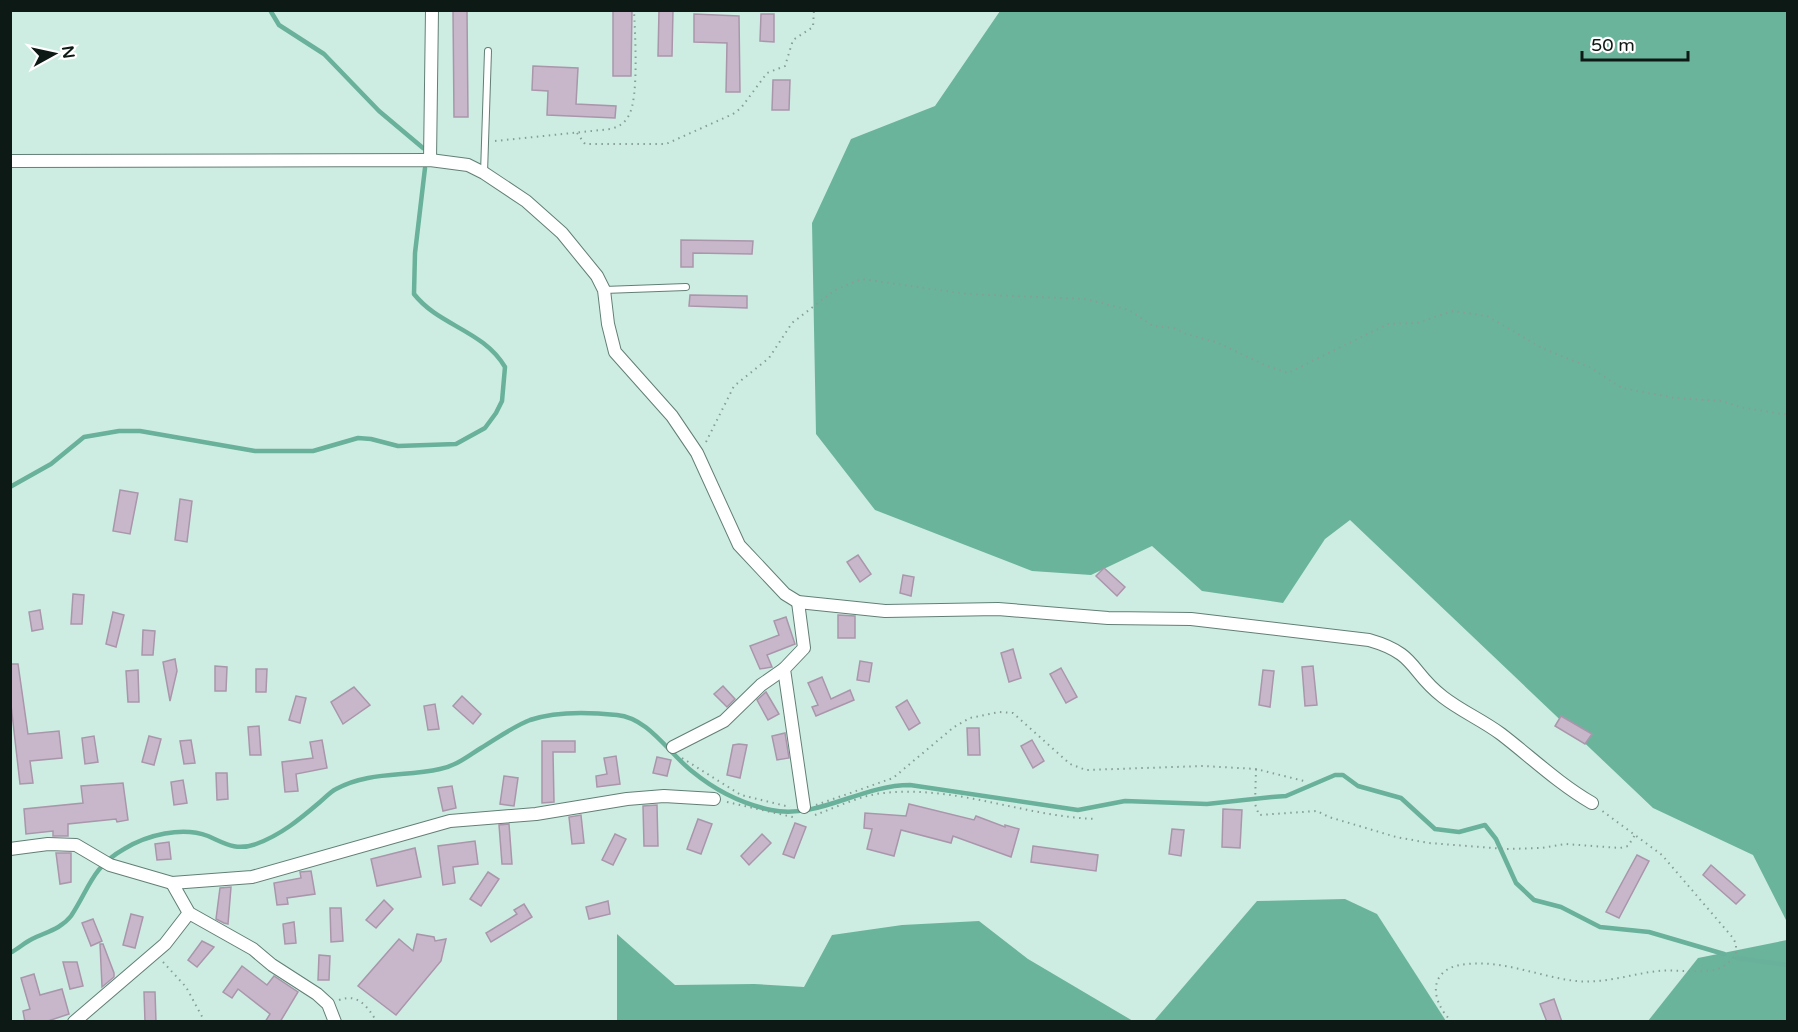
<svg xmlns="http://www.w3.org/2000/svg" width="1798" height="1032" viewBox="0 0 1798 1032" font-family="'Varela Round',sans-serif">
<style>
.forest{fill:#6bb49c}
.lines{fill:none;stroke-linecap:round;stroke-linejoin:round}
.stream{stroke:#69b19a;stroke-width:4.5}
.building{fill:#c8b6cb;stroke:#a996ab;stroke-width:1.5}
.lane-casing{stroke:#627f75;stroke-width:8}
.street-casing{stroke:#627f75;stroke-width:14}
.path{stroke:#869e96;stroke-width:2;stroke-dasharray:1.5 4.5;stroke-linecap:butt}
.lane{stroke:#fff;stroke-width:6}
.street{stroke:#fff;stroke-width:12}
</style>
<rect width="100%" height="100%" fill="#ceede2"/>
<g class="forest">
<path d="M1000,11H1787V922L1753,855L1653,808L1350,520L1325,539L1283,603L1202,591L1152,546L1091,575L1032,571L875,510L816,434L812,223L851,139L935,106Z"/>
<path d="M1345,899L1377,914L1446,1021H1154L1257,901Z"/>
<path d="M979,921L1028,959L1133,1021H617V934L675,985L754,984L804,987L832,935L902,925Z"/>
<path d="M1787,940V1021H1648L1698,958Z"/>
</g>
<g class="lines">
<g class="stream">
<path d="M270,10L279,25L324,54L379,111L423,148"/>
<path d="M10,487L51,464L84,437L119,431H140L255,451H313L358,438L371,439L398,446L456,444L485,428L496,413L502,401L505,367C483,330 439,326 414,294L415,253L425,168"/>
<path d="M10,953C18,949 24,943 32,939C46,932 61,929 71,916C89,889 92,867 124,849C147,835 182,826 208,836C226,844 236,851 256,844C281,835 300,819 320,802C325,798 330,792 336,789C369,771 405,777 440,769C456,766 468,756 481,748C496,739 514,726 530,720C556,711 589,712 617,715C649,718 669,754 693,772C715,790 743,804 771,810C817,820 861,785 910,785L1078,810L1125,801L1207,804L1272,797L1286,796L1335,775H1343L1358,786L1401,798L1435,829L1459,832L1485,825L1496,839L1516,883L1534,900L1561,907L1600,927L1649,932L1724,954"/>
<path d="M1737,958L1788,965"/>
</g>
</g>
<g class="building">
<path d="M453,10H467L468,117H454Z"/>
<path d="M613,10H632L631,76H613Z"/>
<path d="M659,10H673L672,56H658Z"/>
<path d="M694,14L739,16L740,92H726L727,43L694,42Z"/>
<path d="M761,14H774V42L760,41Z"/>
<path d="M533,66L578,68L576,104L616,106L615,118L547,115L548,91L532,90Z"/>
<path d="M773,80H790L789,110H772Z"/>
<path d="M681,240L753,241L752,254L693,253V267H681Z"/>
<path d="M690,295L747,296V308L689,306Z"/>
<path d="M120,490L138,493L130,534L113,531Z"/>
<path d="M180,499L192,501L187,542L175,540Z"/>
<path d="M858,555L871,574L860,582L847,562Z"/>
<path d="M1104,568L1125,587L1117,596L1096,576Z"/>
<path d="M903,575L914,577L911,596L900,593Z"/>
<path d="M73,594L84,595L82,624H71Z"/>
<path d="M40,610L43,629L32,631L29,612Z"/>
<path d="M113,612L124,615L116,647L106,644Z"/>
<path d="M838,615L855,616V638H838Z"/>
<path d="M786,617L795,644L767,655L772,667L760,669L750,646L779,635L774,621Z"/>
<path d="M143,630L155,631L153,655H142Z"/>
<path d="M1013,649L1021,678L1009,682L1001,653Z"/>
<path d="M175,659L177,671L170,701L163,662Z"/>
<path d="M860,661L872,663L869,682L857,680Z"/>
<path d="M10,664H18L28,734L59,731L62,758L30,761L33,783L20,784L10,696Z"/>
<path d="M215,666L227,667L226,691H215Z"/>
<path d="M1313,666L1317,705L1305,706L1302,667Z"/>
<path d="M1061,668L1077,697L1066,703L1050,674Z"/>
<path d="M256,669H267L266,692H256Z"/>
<path d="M138,670L139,702H128L126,671Z"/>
<path d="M1263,670L1274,671L1270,707L1259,705Z"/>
<path d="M822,677L831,699L850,690L854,700L816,716L812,707L818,705L808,683Z"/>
<path d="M723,686L735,699L727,707L714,694Z"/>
<path d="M354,687L370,705L343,724L331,702Z"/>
<path d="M766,692L779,714L768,720L757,700Z"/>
<path d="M296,696L306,698L300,723L289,720Z"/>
<path d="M462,696L481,714L473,724L453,706Z"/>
<path d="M907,700L920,723L909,730L896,707Z"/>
<path d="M435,704L439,729L428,730L424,706Z"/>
<path d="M1561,716L1592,734L1585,744L1555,726Z"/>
<path d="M259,726L261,755H250L248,727Z"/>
<path d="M967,728H979L980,755H968Z"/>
<path d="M785,733L789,758L777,760L772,736Z"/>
<path d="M94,736L98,762L85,764L82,738Z"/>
<path d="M149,736L161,739L154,765L142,762Z"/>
<path d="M191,740L195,763L184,764L180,741Z"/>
<path d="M322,740L327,768L296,774L298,791L285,792L282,762L313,758L310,742Z"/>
<path d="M1032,740L1044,761L1033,768L1021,746Z"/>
<path d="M542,741H575V752H553L554,802L542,803Z"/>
<path d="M739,744L747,745L740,778L727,775L733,745Z"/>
<path d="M616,756L620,784L597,787L596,776L607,774L604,758Z"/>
<path d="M657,757L671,760L667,776L653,773Z"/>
<path d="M216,773H227L228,799L217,800Z"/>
<path d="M504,776L518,778L514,806L500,804Z"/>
<path d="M183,780L187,803L174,805L171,782Z"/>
<path d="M123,783L128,820L117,822L116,819L68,824V836H53V831L26,834L24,809L83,803L81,786Z"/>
<path d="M452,786L456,808L443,811L438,788Z"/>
<path d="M909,804L974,820L976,816L1005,827V825L1019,829L1011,857L953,836L951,843L901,830L894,856L867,849L872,829L864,828L865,813L906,816Z"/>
<path d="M657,805L658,846H644L643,806Z"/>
<path d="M1223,809L1242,810L1240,848L1222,847Z"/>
<path d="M581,815L584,843L572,844L569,817Z"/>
<path d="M698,819L712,824L701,854L687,849Z"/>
<path d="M795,823L806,827L794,858L783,854Z"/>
<path d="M509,824L512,864H502L499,825Z"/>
<path d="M1172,829L1184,830L1181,856L1169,854Z"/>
<path d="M615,834L626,839L613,865L602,860Z"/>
<path d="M762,834L771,843L749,865L741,856Z"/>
<path d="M475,841L478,864L453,867L455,883L443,885L438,846Z"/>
<path d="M169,842L171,859L157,860L155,844Z"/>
<path d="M1033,846L1098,855L1096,871L1031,862Z"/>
<path d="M415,848L421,877L377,886L371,859Z"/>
<path d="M56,853H71V882L60,884Z"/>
<path d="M1637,855L1649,861L1619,918L1606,912Z"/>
<path d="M1711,865L1745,895L1736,904L1703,875Z"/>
<path d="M311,871L315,894L287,898L288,904L277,905L274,883L301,878L300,872Z"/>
<path d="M488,872L499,879L481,906L470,899Z"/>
<path d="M231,887L228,924L224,923L216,919L220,888Z"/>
<path d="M384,900L393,909L376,928L366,920Z"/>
<path d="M608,901L610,914L589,919L586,907Z"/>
<path d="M524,904L532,917L491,942L486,933L517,914L514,910Z"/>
<path d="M330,908H341L343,941L331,942Z"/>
<path d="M131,914L143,917L135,948L123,945Z"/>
<path d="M93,919L102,941L91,946L82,923Z"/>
<path d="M294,922L296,943L285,944L283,924Z"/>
<path d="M417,934L434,937L435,941L446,939L441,961L396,1015L358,986L399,939L413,951Z"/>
<path d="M202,941L214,947L197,967L188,960Z"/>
<path d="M100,944H103L114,973V977L102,987Z"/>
<path d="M319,955L330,956L329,980H318Z"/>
<path d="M63,962H77L83,986L70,989Z"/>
<path d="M242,966L267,985L274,976L298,992L280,1022H265L270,1014L238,989L232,998L223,992Z"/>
<path d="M34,974L40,995L62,989L69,1014L45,1022H25L23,1011L30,1009L21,978Z"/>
<path d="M144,992H155L156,1022H145Z"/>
<path d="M1554,999L1562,1022H1547L1540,1004Z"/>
</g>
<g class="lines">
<g class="lane-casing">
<g id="lane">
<path d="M484,173L488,51"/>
<path d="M604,290L686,287"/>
</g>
</g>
<g class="street-casing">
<g id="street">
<path d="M430,160L432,10"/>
<path d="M10,161L430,160L468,165L484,173L526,201L562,233L597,276L604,290L608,324L615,352L672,416L697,453L739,545L785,594L798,602L885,611L998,609L1108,618L1191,619L1369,640C1418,654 1409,671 1443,697C1461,711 1482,720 1501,734C1531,757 1559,784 1592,803"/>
<path d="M798,602L804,648L784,669L804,807"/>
<path d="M673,747L724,721L761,685L784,669"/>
<path d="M10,849L48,844L76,845L110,865L172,883L252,877L450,821L536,814L627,799L664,796L714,799"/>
<path d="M172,883L189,913L253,949L272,965L317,994L328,1004L335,1022"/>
<path d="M74,1022L165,944L189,913"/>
</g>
</g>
<g class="path">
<path d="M577,133L585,144H666L733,114L741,108L767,73L785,66L793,40L813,27L814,10"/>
<path d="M495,141L611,129C620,126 625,123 629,115C639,97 635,33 634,10"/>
<path d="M706,442L734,386L769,358L792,323L835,290L862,279L967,294L1086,299L1129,310L1153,326L1174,328L1186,334L1216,342L1267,366L1288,373L1388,324L1417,323L1453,311L1487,316L1542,348L1591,368L1622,388L1675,398L1722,401L1740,407L1788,415"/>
<path d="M682,758L741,795L790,807"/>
<path d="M1256,769L1255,804L1259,815L1317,811L1329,817L1396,837L1429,843L1506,849L1541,848L1565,844L1620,848L1628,846L1635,835"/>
<path d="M727,802L797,818"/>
<path d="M816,805L893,778L954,727L970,718L999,712L1013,713L1070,764L1086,770L1203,766L1256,769L1304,781"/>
<path d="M815,815C837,807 861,795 884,793C957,785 1025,817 1097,819"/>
<path d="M163,962L186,987L205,1022"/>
<path d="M339,1000C358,993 367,1006 377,1022"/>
<path d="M1452,1022C1428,998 1429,967 1467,964C1504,960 1540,977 1576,981C1604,984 1631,974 1658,971C1678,969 1699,974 1718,969C1726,966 1731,960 1736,955V944L1733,938L1662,855L1601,810"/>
</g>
<use href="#lane" class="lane"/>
<use href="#street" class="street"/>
</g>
<rect width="1798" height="1032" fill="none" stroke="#0d1915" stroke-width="24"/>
<g transform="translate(54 54) rotate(82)" stroke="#ffffff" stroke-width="4.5" paint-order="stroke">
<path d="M0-4.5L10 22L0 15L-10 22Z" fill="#0d1915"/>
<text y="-9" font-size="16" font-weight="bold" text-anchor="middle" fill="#0d1915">N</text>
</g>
<path d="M1582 51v9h106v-9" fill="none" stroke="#0d1915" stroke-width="3"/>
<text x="1591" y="51" font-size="18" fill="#0d1915" stroke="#ffffff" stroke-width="4.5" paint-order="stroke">50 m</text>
</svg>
